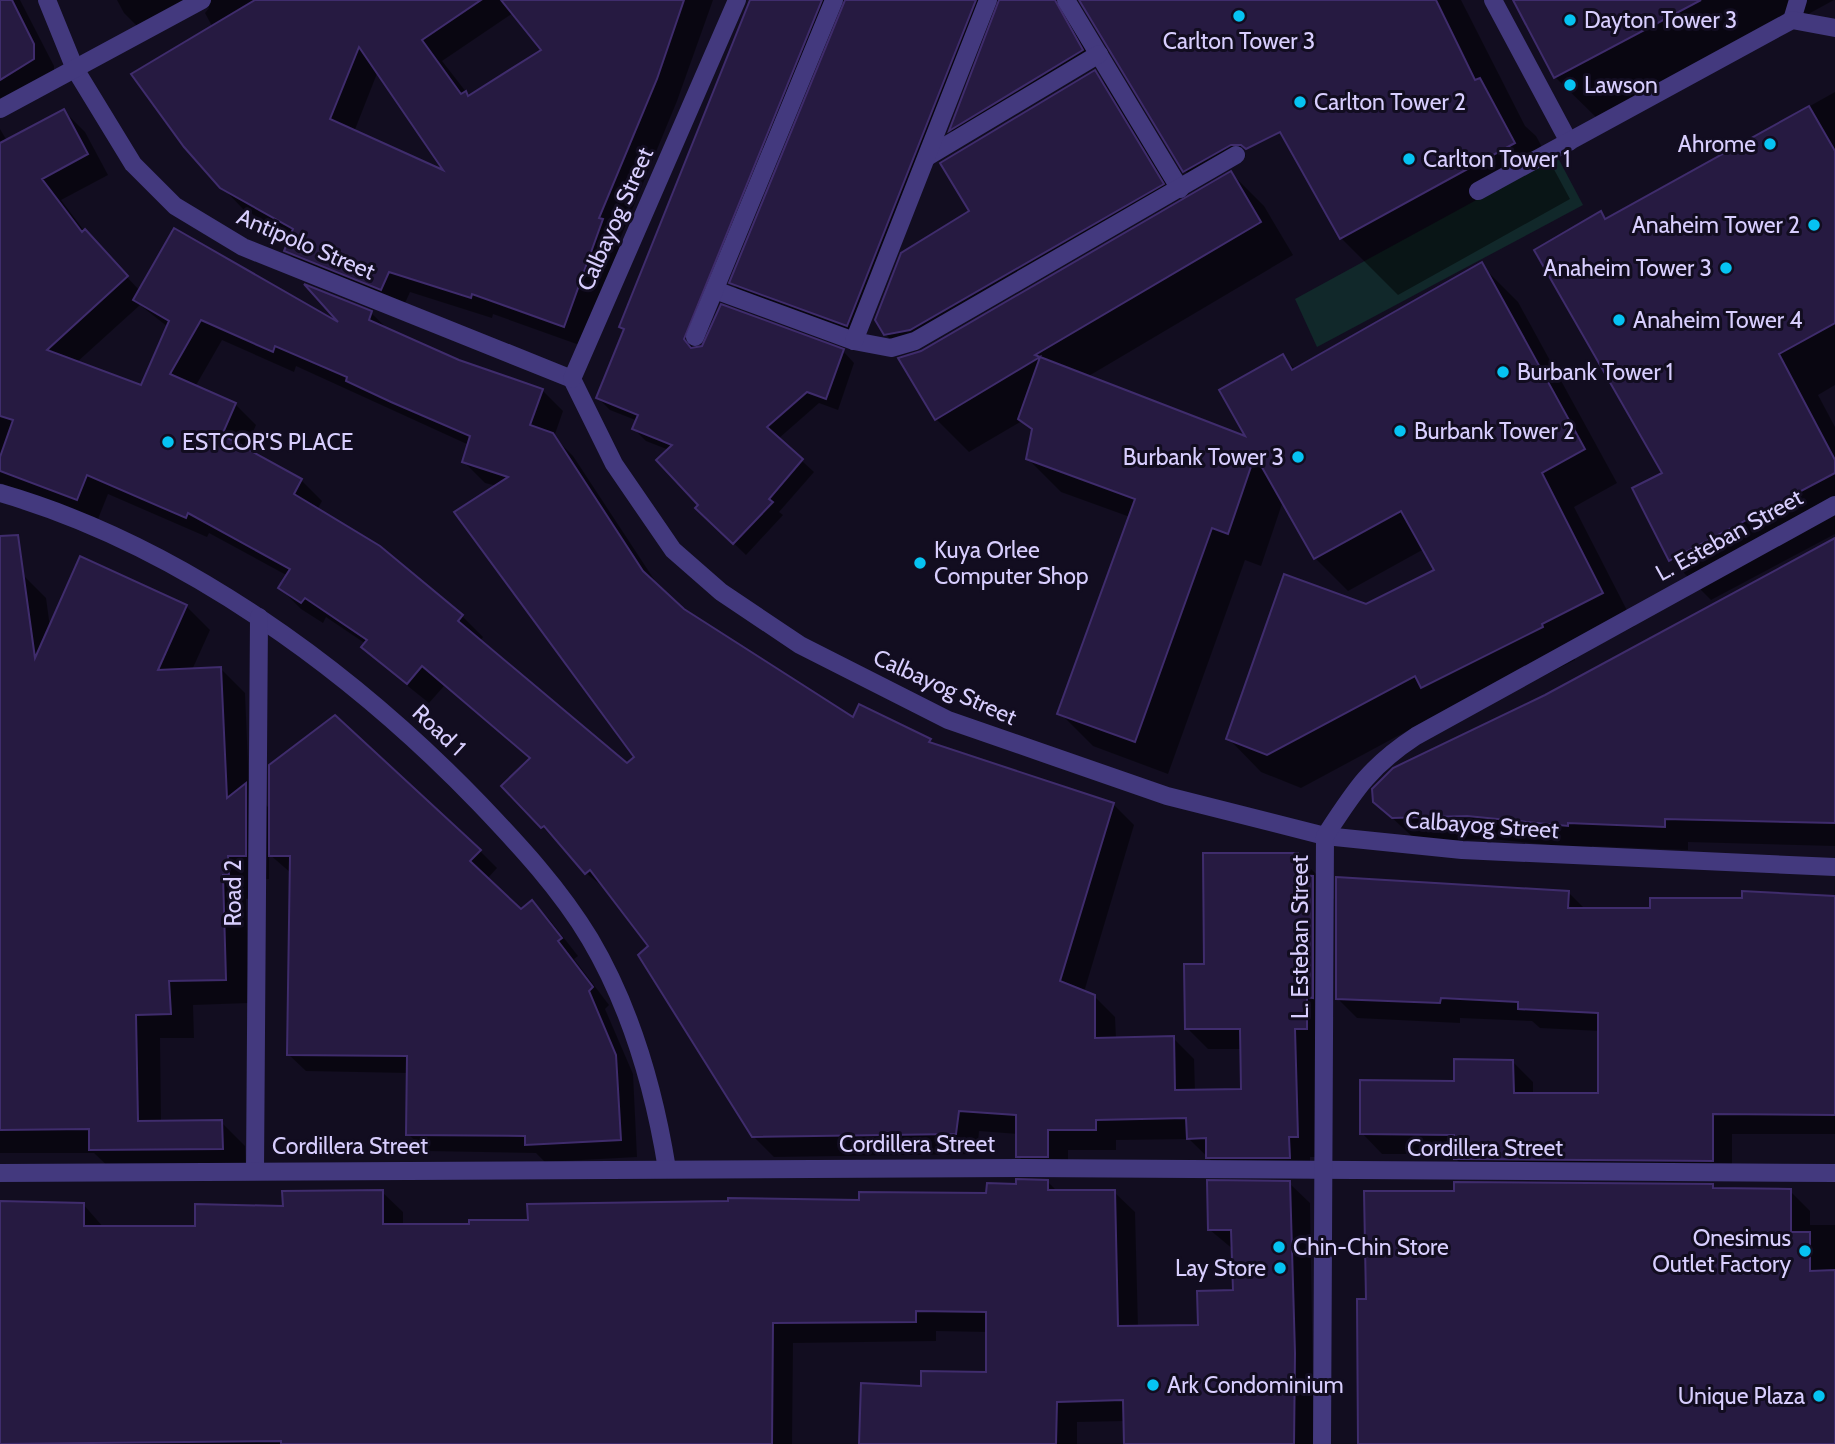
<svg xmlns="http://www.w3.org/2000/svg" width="1835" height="1444" viewBox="0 0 1835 1444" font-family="Cabin,sans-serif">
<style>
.green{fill:#11282a}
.shadow{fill:#0007;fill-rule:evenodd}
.building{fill:#261a41;stroke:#3f2c6c;stroke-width:2;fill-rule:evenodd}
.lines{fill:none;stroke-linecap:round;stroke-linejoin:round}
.lane{stroke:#43397e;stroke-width:18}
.street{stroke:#43397e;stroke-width:18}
.poi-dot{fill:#06c3f2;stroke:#120d20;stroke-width:2.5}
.labels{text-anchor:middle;stroke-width:6;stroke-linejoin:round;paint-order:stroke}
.poi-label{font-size:23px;fill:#d8cefe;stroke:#120d20;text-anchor:start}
.street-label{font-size:23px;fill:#d8cefe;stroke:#120d20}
</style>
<rect width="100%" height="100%" fill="#120d20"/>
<path class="green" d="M1557,156L1583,205L1317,347L1295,299Z"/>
<g class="shadow">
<path d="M0,0H20L54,66V80L0,111Z"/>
<path d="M117,0H713L677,101L620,239L623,242L585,347L493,314L492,318L410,292L402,310L307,272L286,251L292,236L243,209L222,187L213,28L205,13L209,8L201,0L145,34L124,13ZM513,13L544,50L470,97L442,61ZM378,71L448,174L354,132Z"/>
<path d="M756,0H1058L1094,63L962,141L951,130L1001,2L992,3L859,337L743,295L732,283L846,2L838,3L696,348L843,351L854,363L838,410L819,403L778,439L814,472L779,512L783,515L746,555L697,508L701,505L669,450L646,441L634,429L638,421L610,410L598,398L625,331L621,327Z"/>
<path d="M1081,0H1154L1246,156L1197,183L1185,171Z"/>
<path d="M1213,0H1461L1525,126L1536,136L1570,199L1398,295L1341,238Z"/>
<path d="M1515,0H1834L1604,125L1555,77Z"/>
<path d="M1095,72L1105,83L1173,195L896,345L885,334L972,212Z"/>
<path d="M1835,92V385L1818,395L1835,427V534L1711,600L1671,560L1664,473L1601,213L1607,220Z"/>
<path d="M64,111L85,132L108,175L61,200L85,232L140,291L345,328L371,313L390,331L459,362L542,390L563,411L554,437L573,456L661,590L683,610L854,719L930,740L936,747L1113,804L1134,825L1084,992L1094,996L1115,1017L1116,1039L1173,1038L1194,1059L1195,1092L1243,1091L1242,1049H1208L1187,1028L1205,966L1297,855L1318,876V883L1334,899L1333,1018L1327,1017L1318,1157H1310V1179L1229,1178L1189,1139L1116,1140V1150H1068V1177H1039L1018,1156V1134L979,1131L977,1154L774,1157L753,1136L651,947L609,892L586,873L504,786L531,760L444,686L429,703L384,667L363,647L366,644L326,617L323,623L301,609L280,588L288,576L209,533L207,537L108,494L98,519L0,483V129L7,141ZM140,305L168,327L142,388L76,363ZM222,340L294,372L296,366L469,445L464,462L485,483L497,486L636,757L627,766L480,641L483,637L462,616L379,548L317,510L322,501L301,480L245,450L256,425L235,404L195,387Z"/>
<path d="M1231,173L1264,206L1293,255L1087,377L1249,439L1282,356L1296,370L1484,268L1518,302L1617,483L1574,507L1635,626L1574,657L1575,660L1456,720L1446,710L1301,788L1261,772L1228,738L1366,606L1436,571L1424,549L1348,591L1315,558L1283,501L1261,566L1245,560L1168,774L1093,746L1060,713L1130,517L1061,492L1027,458L1033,431L1022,421L969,452L936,419L921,352Z"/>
<path d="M1835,539V846L1688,842V850L1592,846L1591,849L1492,839L1417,841L1374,801L1545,697Z"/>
<path d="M22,574L46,598L50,627L186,606L210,630L192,670L221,669L245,693L249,788L271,810L480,851L497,868L487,879L520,912L532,902L549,919L578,956L574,959L609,1005L605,1009L633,1074L637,1157L545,1162L536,1153L426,1151L408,1134L409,1073L306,1071L288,1054L291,873L269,854V879L251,880L252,898L246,899L249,1003L193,1005L194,1038H160L161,1122H221L245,1146L246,1173H115L94,1153H0V577Z"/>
<path d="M1568,892L1586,910H1652L1835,897V1134H1732V1180L1476,1179L1456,1159V1154H1382L1362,1133L1456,1083L1513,1062L1533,1082V1095H1600V1031L1540,1028L1532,1021L1460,1018V1023L1357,1018L1337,998Z"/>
<path d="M1047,1181L1058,1192H1114L1135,1212L1138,1328L1199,1327L1235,1292L1234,1250L1210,1230L1289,1183L1310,1203L1314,1444H1126L1125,1421L1077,1422V1444H860L923,1387L988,1374V1332L936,1331V1341L793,1343L792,1444H0V1203L83,1204L104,1228L196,1227L284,1207L382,1192L403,1212V1226L471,1225L988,1195L1018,1185Z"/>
<path d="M1712,1185L1717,1190L1790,1191L1810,1211V1225H1835V1444H1360L1367,1301L1456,1193Z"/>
</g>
<g class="building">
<path d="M0,0H12L34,44V59L0,80Z"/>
<path d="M255,0H481L422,40L461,94L466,91L468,96L541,50L501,0H684L657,79L599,218L603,219L564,327L472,294L471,298L389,272L381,290L284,251L293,229L220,188L184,147L131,74ZM359,47L443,170L330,119Z"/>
<path d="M750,0H822L684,339L691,348L702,346L721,304L844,349L826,399L807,392L767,427L803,459L769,499L773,502L733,544L695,508L698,505L656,460L672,445L632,429L638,415L596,398L624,329L619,327Z"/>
<path d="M845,0H976L847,326L729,283Z"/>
<path d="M999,0H1055L1083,50L949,131Z"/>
<path d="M1079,0H1436L1475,80L1480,78L1515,143L1340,239L1280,132L1246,149L1241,145H1231L1183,172Z"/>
<path d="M1513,0H1701L1554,78Z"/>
<path d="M1095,70L1164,184L910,330L884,335L875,320L901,253L969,211L940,163Z"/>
<path d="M1809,106L1835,151V323L1779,354L1835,460V473L1669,561L1632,488L1662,473L1534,250L1601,211L1605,219Z"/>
<path d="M64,109L88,154L42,179L82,232L85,229L128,276L47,350L141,385L169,321L133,300L174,228L338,322L304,284L372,311L369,320L459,360L543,389L530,425L553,433L643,571L684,609L853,717L859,704L931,739L929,742L1114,803L1060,981L1095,995V1038L1174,1036L1175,1090L1241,1089L1240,1029H1185L1184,964H1204L1203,853H1298V875L1313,876V998L1307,997V1029H1295L1298,1137H1289L1290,1158H1206V1138L1187,1139L1186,1118L1096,1120V1130H1048V1157H1016V1115L959,1111L956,1134L752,1137L638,955L648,946L590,870L585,874L544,826L541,828L501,786L530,758L422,666L407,684L361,647L367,640L305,598L301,603L278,588L290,569L188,513L186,518L87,475L77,500L0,471V457L13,420L0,416V143ZM201,320L273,352L275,346L347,377L346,381L391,402L470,436L462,462L508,477L454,512L634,757L627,763L458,621L463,615L380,546L294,494L302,479L222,435L236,403L170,374Z"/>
<path d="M1231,171L1261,222L1035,355L1245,436L1219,390L1283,354L1292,370L1482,262L1585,449L1542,473L1603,593L1542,624L1543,627L1421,688L1415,676L1267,755L1226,739L1284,574L1366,604L1434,570L1401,511L1314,559L1255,455L1228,534L1212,528L1135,742L1057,714L1135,499L1026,459L1032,429L1018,419L1040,357L935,420L898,358L921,351Z"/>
<path d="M18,535L35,658L80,556L187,605L158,670L221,667L227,798L246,783V856H228L229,875H223L226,980L169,981L171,1014L136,1015L138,1121L222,1120L223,1149L89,1150V1129L0,1130V536Z"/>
<path d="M1835,538V823L1665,819V827L1568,823V826L1467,816L1392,818L1373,802L1372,789L1393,768L1545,695Z"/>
<path d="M335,715L481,850L470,861L521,909L532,900L562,938L558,941L593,987L589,991L616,1055L621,1140L525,1145V1136L406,1135L407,1056L287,1055L290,856H269V765Z"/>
<path d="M1336,877L1569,891L1568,908H1650V898H1742V891L1835,896V1115L1713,1114V1161L1454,1159V1135L1360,1134V1080L1454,1081V1059L1513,1060L1514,1093H1598V1013L1518,1009V1002L1441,998L1440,1003L1336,999Z"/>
<path d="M1016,1179L1048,1180V1190H1115L1118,1326L1198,1325L1197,1291L1233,1290L1231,1230H1208L1207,1180L1290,1181L1295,1353L1294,1444H1124L1123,1400L1057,1402L1056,1444H859L861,1383L921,1386V1371L986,1372V1312L916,1311V1322L773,1323L772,1444H281V1441L0,1444V1201L84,1203V1226H195V1204L283,1206L282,1191L383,1190V1224H469V1220H528L527,1204L728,1201V1198L859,1200V1192L986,1193L987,1183L1016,1184Z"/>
<path d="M1454,1182L1713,1184V1188L1791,1189V1232H1810V1271L1835,1270V1444H1358L1357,1299H1366L1364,1191H1454Z"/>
</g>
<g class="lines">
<g class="lane">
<path d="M1493,0L1569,142"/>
<path d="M1792,20L1798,0"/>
<path d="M1478,191L1792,20L1835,28"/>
</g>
<g class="street">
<path d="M47,0L75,69L133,164L175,206L243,247L572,379"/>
<path d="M1066,0L1180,189"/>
<path d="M0,109L202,0"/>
<path d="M927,157L1099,54"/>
<path d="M715,290L854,341L891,348L915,341L1236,155"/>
<path d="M695,337L834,0"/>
<path d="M854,341L988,0"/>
<path d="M572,379L614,464L673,550L721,592L800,645L948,720L1167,796L1325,836L1462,850L1835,867"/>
<path d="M572,379L737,0"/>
<path d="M0,493C180,545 351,670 480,804C520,846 560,889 590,939C632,1010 654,1088 667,1169"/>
<path d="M255,1171L259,617"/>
<path d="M0,1173L1027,1168L1835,1173"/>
<path d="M1322,1444L1325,836C1355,790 1369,767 1416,736L1835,505"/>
</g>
</g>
<g class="poi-dot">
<circle cx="1239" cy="16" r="7"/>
<circle cx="1570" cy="20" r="7"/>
<circle cx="1570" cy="85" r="7"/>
<circle cx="1300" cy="102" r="7"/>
<circle cx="1770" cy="144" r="7"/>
<circle cx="1409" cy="159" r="7"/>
<circle cx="1814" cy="225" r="7"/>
<circle cx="1726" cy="268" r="7"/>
<circle cx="1619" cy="320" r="7"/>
<circle cx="1503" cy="372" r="7"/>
<circle cx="1400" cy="431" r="7"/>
<circle cx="168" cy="442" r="7"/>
<circle cx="1298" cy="457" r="7"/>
<circle cx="920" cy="563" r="7"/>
<circle cx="1279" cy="1247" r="7"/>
<circle cx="1805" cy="1251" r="7"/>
<circle cx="1280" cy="1268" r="7"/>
<circle cx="1153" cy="1385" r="7"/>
<circle cx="1819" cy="1396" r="7"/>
</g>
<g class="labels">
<g class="poi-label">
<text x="1584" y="28">Dayton Tower 3</text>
<text x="1239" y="49" text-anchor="middle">Carlton Tower 3</text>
<text x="1584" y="93">Lawson</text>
<text x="1314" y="110">Carlton Tower 2</text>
<text x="1756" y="152" text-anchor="end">Ahrome</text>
<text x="1423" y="167">Carlton Tower 1</text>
<text x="1800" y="233" text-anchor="end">Anaheim Tower 2</text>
<text x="1712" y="276" text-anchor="end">Anaheim Tower 3</text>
<text x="1633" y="328">Anaheim Tower 4</text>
<text x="1517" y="380">Burbank Tower 1</text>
<text x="1414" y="439">Burbank Tower 2</text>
<text x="182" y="450">ESTCOR'S PLACE</text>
<text x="1284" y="465" text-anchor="end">Burbank Tower 3</text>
<text x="934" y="558">Kuya Orlee<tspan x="934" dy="26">Computer Shop</tspan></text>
<text x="1791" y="1246" text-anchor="end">Onesimus<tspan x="1791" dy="26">Outlet Factory</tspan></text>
<text x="1293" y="1255">Chin-Chin Store</text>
<text x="1266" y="1276" text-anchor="end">Lay Store</text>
<text x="1167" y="1393">Ark Condominium</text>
<text x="1805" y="1404" text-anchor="end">Unique Plaza</text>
</g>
<g class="street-label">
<text transform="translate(615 219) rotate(-66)" y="8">Calbayog Street</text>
<text transform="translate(306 244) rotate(23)" y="8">Antipolo Street</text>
<text transform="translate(1729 535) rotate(-29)" y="8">L. Esteban Street</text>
<text transform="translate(945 687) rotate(24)" y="8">Calbayog Street</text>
<text transform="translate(439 730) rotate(43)" y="8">Road 1</text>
<text transform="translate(1482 825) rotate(4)" y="8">Calbayog Street</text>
<text transform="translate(233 893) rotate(-90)" y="8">Road 2</text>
<text transform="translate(1300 937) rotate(-90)" y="8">L. Esteban Street</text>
<text x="917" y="1152">Cordillera Street</text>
<text x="350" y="1154">Cordillera Street</text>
<text x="1485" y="1156">Cordillera Street</text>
</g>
</g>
</svg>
